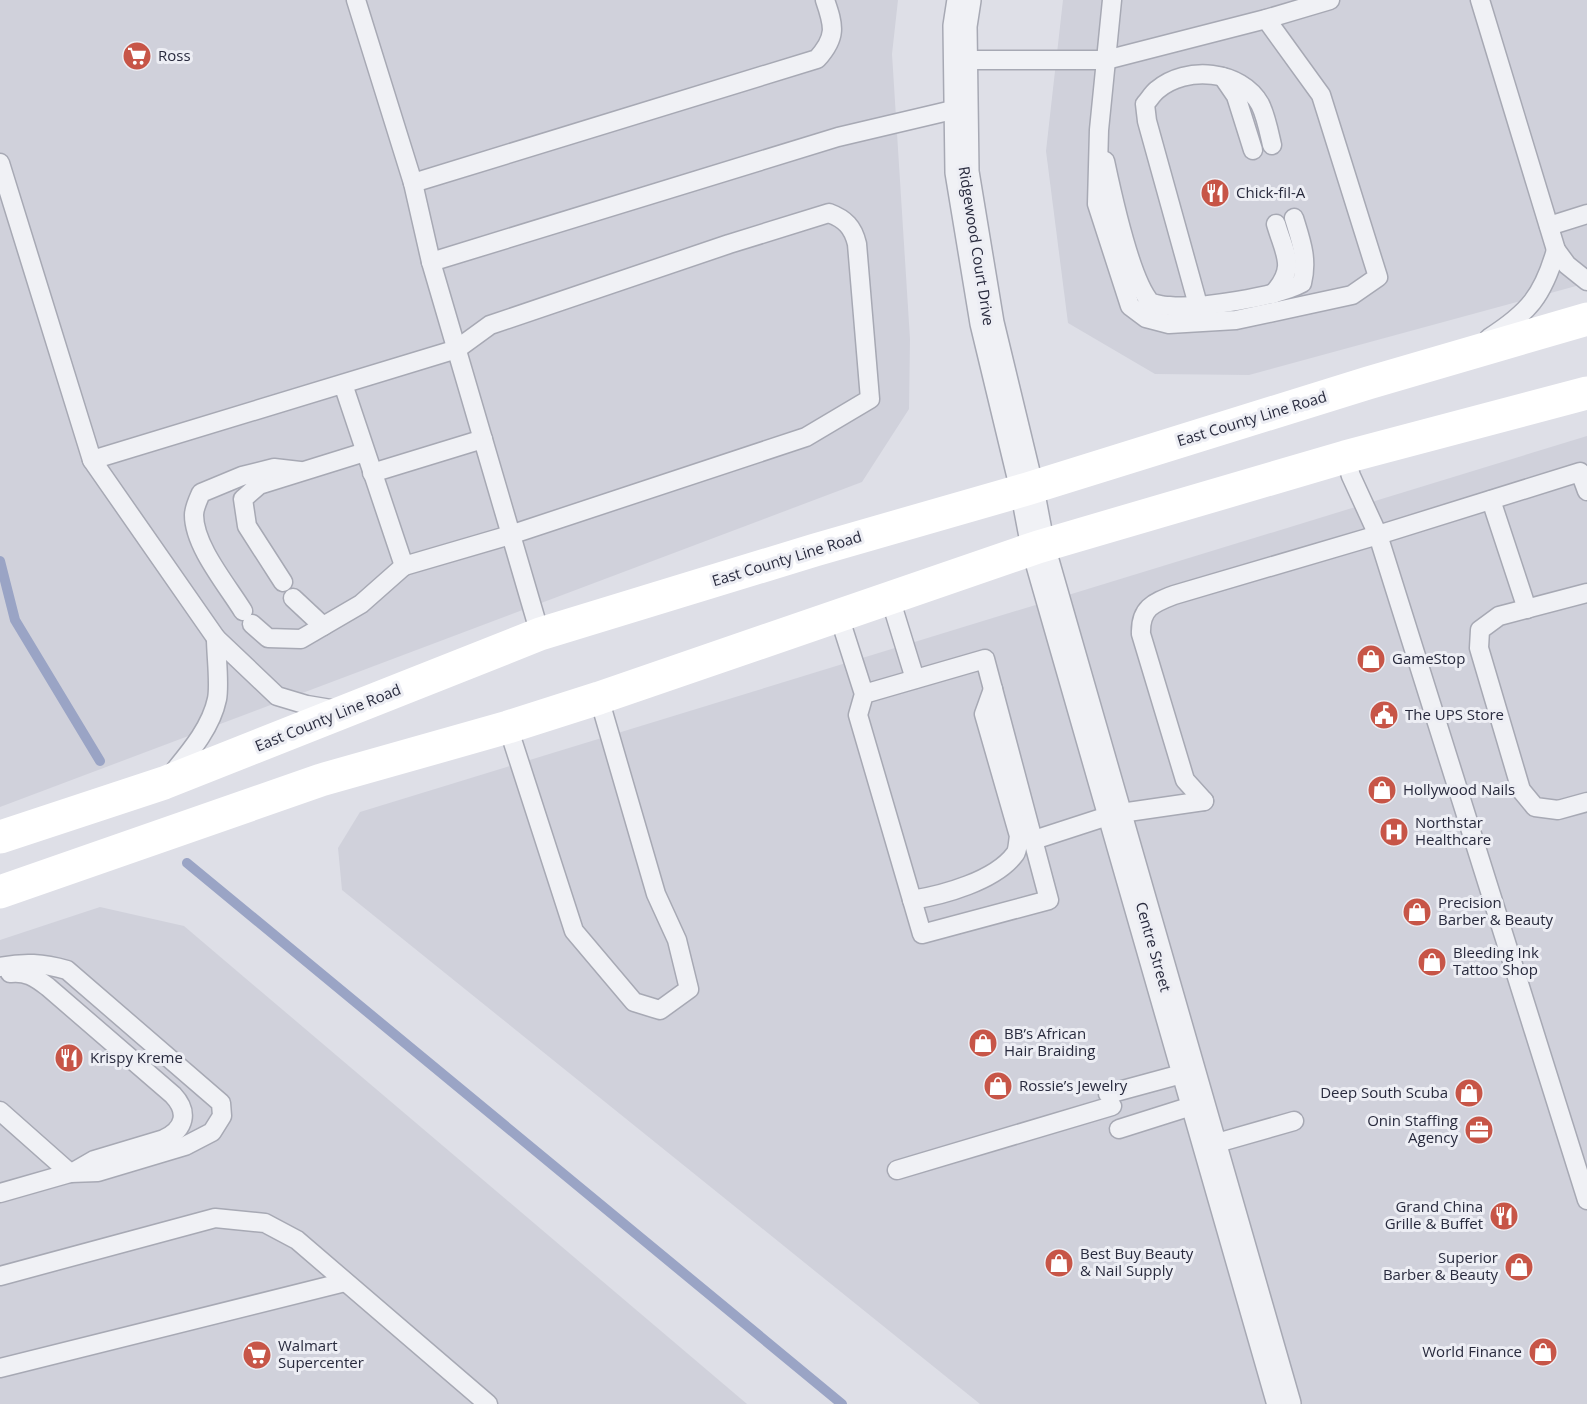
<svg xmlns="http://www.w3.org/2000/svg" width="1587" height="1404" viewBox="0 0 1587 1404" font-family="'Open Sans',sans-serif">
<style>
.built{fill:#d0d1db}
.lines{fill:none;stroke-linecap:round;stroke-linejoin:round}
.stream{stroke:#9aa4c5;stroke-width:10}
.service-casing{stroke:#a7a9b4;stroke-width:21}
.minor-casing{stroke:#a7a9b4;stroke-width:36}
.service{stroke:#f0f1f5;stroke-width:18}
.minor{stroke:#f0f1f5;stroke-width:33}
.secondary{stroke:#fff;stroke-width:33}
.labels{text-anchor:middle;stroke-width:6;stroke-linejoin:round;paint-order:stroke}
.poi-label{font-size:15px;fill:#282a3d;stroke:#edeef4;text-anchor:start}
.street-label{font-size:15px;fill:#282a3d;stroke:#edeef4}
</style>
<rect width="100%" height="100%" fill="#dedfe7"/>
<g class="built">
<path d="M0,0H898L892,54L910,339L909,409L862,482L0,807Z"/>
<path d="M1063,0H1587V283L1249,375L1155,374L1068,323L1046,151Z"/>
<path d="M1587,436V1404H980L342,890L338,848L360,812Z"/>
<path d="M100,907L184,926L747,1404H0V940Z"/>
</g>
<g class="lines">
<g class="stream">
<path d="M0,561L15,620L100,761"/>
<path d="M187,863L842,1404"/>
</g>
<g class="service-casing">
<g id="service">
<path d="M356,0L413,183L431,262L540,634"/>
<path d="M1112,0L1099,130L1097,204L1130,306L1146,318L1169,324L1236,320L1352,295L1378,277L1321,95L1266,19"/>
<path d="M1480,0L1556,250L1567,265L1587,281"/>
<path d="M961,60H1106L1266,19L1330,0"/>
<path d="M1223,77L1236,96L1253,150"/>
<path d="M1105,161C1112,194 1130,280 1151,303C1157,304 1163,306 1169,306C1199,309 1277,297 1302,283C1308,259 1301,241 1294,218"/>
<path d="M0,163L92,460L216,638"/>
<path d="M413,183L817,59C837,37 834,26 825,0"/>
<path d="M1549,226L1587,214"/>
<path d="M431,262L838,137L961,108"/>
<path d="M1273,294C1297,267 1285,255 1276,224"/>
<path d="M1198,305L1147,121L1145,104C1149,100 1152,94 1157,90C1186,65 1241,70 1260,104C1266,116 1269,132 1272,145"/>
<path d="M1489,338C1528,313 1543,296 1556,250"/>
<path d="M1345,457L1351,476L1378,535L1587,1200"/>
<path d="M92,460L457,349L490,325L729,244L829,213C845,219 853,227 857,244L870,399L806,437L510,535L404,566L343,384"/>
<path d="M372,473L483,439"/>
<path d="M1491,500L1527,609"/>
<path d="M283,582L247,526L243,499L259,485L365,452"/>
<path d="M1587,593L1499,616L1480,630L1479,648L1521,790L1535,807L1558,810L1587,802"/>
<path d="M293,598L323,626"/>
<path d="M890,598L915,679"/>
<path d="M243,611C227,585 194,546 194,515C194,508 198,500 201,493L242,476L274,468L300,471"/>
<path d="M839,616L864,694L858,715L922,934L1049,900L985,659L864,694"/>
<path d="M252,624L268,638L301,639L361,604L404,566"/>
<path d="M508,727L574,931L634,1002L660,1010L689,989L677,940L656,894L599,698"/>
<path d="M171,775C189,753 211,728 217,699C220,684 216,655 216,638L277,696L307,705L337,710"/>
<path d="M1204,801L1185,780L1141,634C1140,608 1153,603 1174,595L1378,535L1580,472L1587,491"/>
<path d="M1034,840L1114,814L1204,801"/>
<path d="M912,900C943,895 995,881 1015,854C1018,850 1018,841 1019,836L984,714L993,689"/>
<path d="M0,967C24,962 43,963 67,970L221,1103L222,1116L212,1132L185,1146L98,1172L70,1173L0,1193"/>
<path d="M10,973C26,971 35,977 48,987L173,1095C189,1112 185,1129 164,1139L94,1160L75,1171"/>
<path d="M1108,1094L1189,1072"/>
<path d="M0,1111L70,1173"/>
<path d="M1119,1129L1198,1104"/>
<path d="M1210,1145L1294,1121"/>
<path d="M897,1170L1112,1106"/>
<path d="M0,1276L215,1218L265,1223L297,1240L488,1404"/>
<path d="M0,1368L345,1282"/>
</g>
</g>
<g class="minor-casing">
<path id="minor" d="M964,0L960,26L962,172L987,323L1027,489L1038,547L1284,1404"/>
</g>
<use href="#service" class="service"/>
<use href="#minor" class="minor"/>
<g class="secondary">
<path d="M0,837L164,783L540,634L815,550L1027,489L1368,383L1587,319"/>
<path d="M0,892L321,780L508,727L599,698L1038,547L1345,457L1587,393"/>
</g>
</g>
<defs>
<g id="supermarket-disc" transform="scale(1.5)"><circle r="9.5" fill="#c75547" stroke="#edeef4"/><path d="M-6-5.5h2.5l.6 2H6L4.5 2H-2.5L-4.4-4H-6ZM-1.5 3.2a1.3 1.3 0 1 0 .1 0ZM3 3.2a1.3 1.3 0 1 0 .1 0Z" fill="#fff"/></g>
<g id="restaurant-disc" transform="scale(1.5)"><circle r="9.5" fill="#c75547" stroke="#edeef4"/><path d="M-5-6h1v4h1v-4h1v4h1v-4h1v5L-1.5 .5V6h-2V.5L-5-1ZM5-6V6H3V1.5H1.5Q1.5-4 5-6Z" fill="#fff"/></g>
<g id="shop-disc" transform="scale(1.5)"><circle r="9.5" fill="#c75547" stroke="#edeef4"/><path d="M-5-2.5h2.3a2.7 3.5 0 0 1 5.4 0H5L5.5 6h-11ZM-1.5-2.5h3a1.5 2.3 0 0 0-3 0Z" fill="#fff"/></g>
<g id="civic-disc" transform="scale(1.5)"><circle r="9.5" fill="#c75547" stroke="#edeef4"/><path d="M-.6-6.5H3V-4.5H.6V-3L4-1V1h2V6H-6V1h2V-1L-.6-3ZM-1.2 2.5V6h2.4V2.5Z" fill="#fff"/></g>
<g id="hospital-disc" transform="scale(1.5)"><circle r="9.5" fill="#c75547" stroke="#edeef4"/><path d="M-5-5h3v3.5h4V-5h3V5h-3V1.5h-4V5h-3Z" fill="#fff"/></g>
<g id="office-disc" transform="scale(1.5)"><circle r="9.5" fill="#c75547" stroke="#edeef4"/><path d="M-6-3h4V-5.5h4V-3h4V5H-6ZM-1-4.5V-3h2v-1.5ZM-6 0V1H6V0Z" fill="#fff"/></g>
</defs>
<g fill-rule="evenodd">
<use href="#supermarket-disc" x="137" y="56"/>
<use href="#restaurant-disc" x="1215" y="193"/>
<use href="#shop-disc" x="1371" y="659"/>
<use href="#civic-disc" x="1384" y="715"/>
<use href="#shop-disc" x="1382" y="790"/>
<use href="#hospital-disc" x="1394" y="832"/>
<use href="#shop-disc" x="1417" y="912"/>
<use href="#shop-disc" x="1432" y="962"/>
<use href="#shop-disc" x="983" y="1043"/>
<use href="#restaurant-disc" x="69" y="1058"/>
<use href="#shop-disc" x="998" y="1086"/>
<use href="#shop-disc" x="1469" y="1093"/>
<use href="#office-disc" x="1479" y="1130"/>
<use href="#restaurant-disc" x="1504" y="1216"/>
<use href="#shop-disc" x="1059" y="1263"/>
<use href="#shop-disc" x="1519" y="1267"/>
<use href="#shop-disc" x="1543" y="1352"/>
<use href="#supermarket-disc" x="257" y="1355"/>
</g>
<g class="labels">
<g class="poi-label">
<text x="158" y="61">Ross</text>
<text x="1236" y="198">Chick-fil-A</text>
<text x="1392" y="664">GameStop</text>
<text x="1405" y="720">The UPS Store</text>
<text x="1403" y="795">Hollywood Nails</text>
<text x="1415" y="828">Northstar<tspan x="1415" dy="17">Healthcare</tspan></text>
<text x="1438" y="908">Precision<tspan x="1438" dy="17">Barber &amp; Beauty</tspan></text>
<text x="1453" y="958">Bleeding Ink<tspan x="1453" dy="17">Tattoo Shop</tspan></text>
<text x="1004" y="1039">BB’s African<tspan x="1004" dy="17">Hair Braiding</tspan></text>
<text x="90" y="1063">Krispy Kreme</text>
<text x="1019" y="1091">Rossie’s Jewelry</text>
<text x="1448" y="1098" text-anchor="end">Deep South Scuba</text>
<text x="1458" y="1126" text-anchor="end">Onin Staffing<tspan x="1458" dy="17">Agency</tspan></text>
<text x="1483" y="1212" text-anchor="end">Grand China<tspan x="1483" dy="17">Grille &amp; Buffet</tspan></text>
<text x="1080" y="1259">Best Buy Beauty<tspan x="1080" dy="17">&amp; Nail Supply</tspan></text>
<text x="1498" y="1263" text-anchor="end">Superior<tspan x="1498" dy="17">Barber &amp; Beauty</tspan></text>
<text x="278" y="1351">Walmart<tspan x="278" dy="17">Supercenter</tspan></text>
<text x="1522" y="1357" text-anchor="end">World Finance</text>
</g>
<g class="street-label">
<text transform="translate(976 246) rotate(81)" y="5">Ridgewood Court Drive</text>
<text transform="translate(1252 419) rotate(-17)" y="5">East County Line Road</text>
<text transform="translate(787 559) rotate(-17)" y="5">East County Line Road</text>
<text transform="translate(328 718) rotate(-22)" y="5">East County Line Road</text>
<text transform="translate(1153 947) rotate(74)" y="5">Centre Street</text>
</g>
</g>
</svg>
